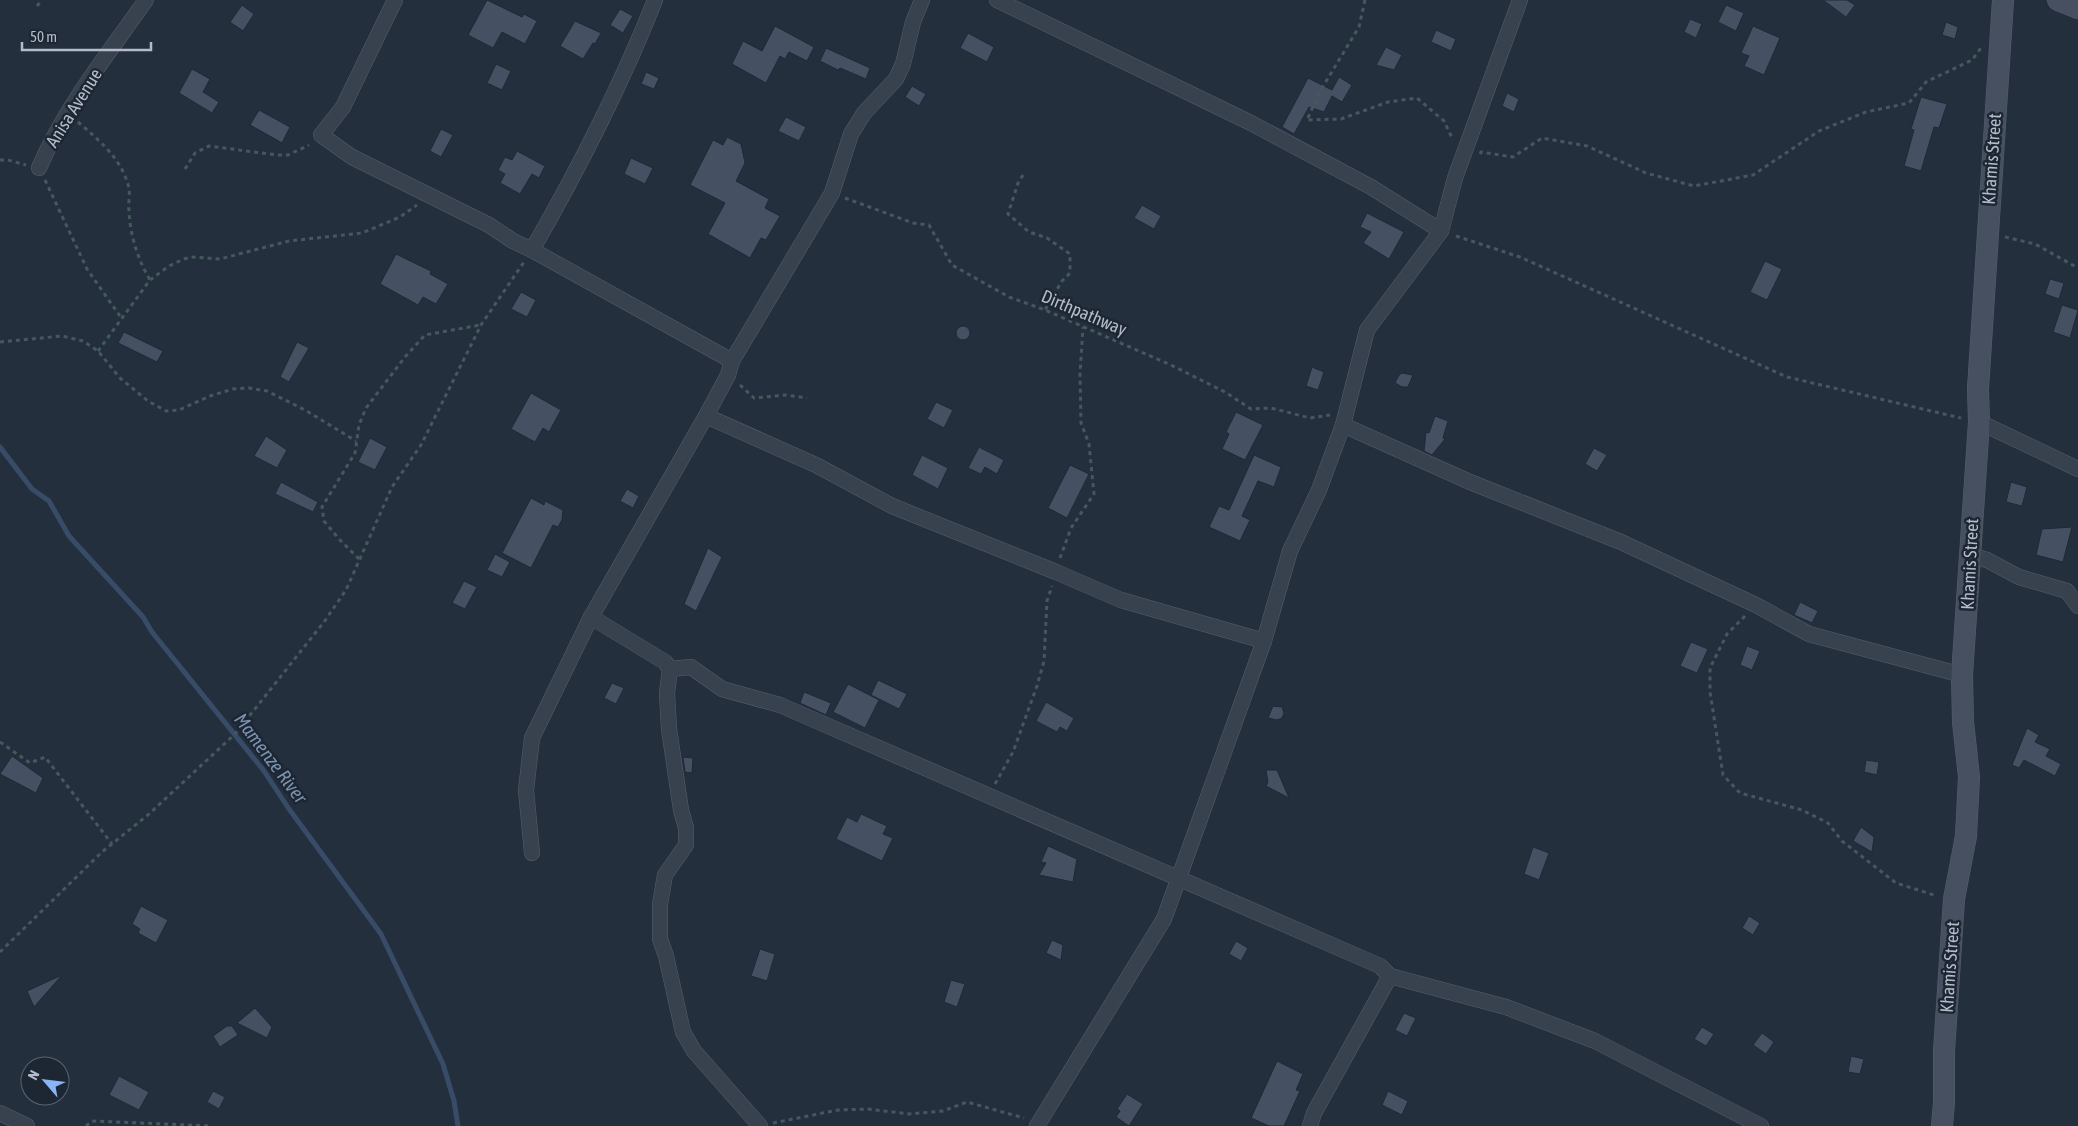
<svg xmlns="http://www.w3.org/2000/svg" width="2078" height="1126" viewBox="0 0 2078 1126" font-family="'Asap Condensed',sans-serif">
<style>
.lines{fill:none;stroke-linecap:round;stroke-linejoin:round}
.stream{stroke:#394c67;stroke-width:5}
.building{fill:#455162;stroke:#1f2835}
.street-casing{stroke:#565f6c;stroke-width:16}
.secondary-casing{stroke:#565f6c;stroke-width:22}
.path{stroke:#44595c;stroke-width:3;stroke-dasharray:4 4;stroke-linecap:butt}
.street{stroke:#38414e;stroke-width:15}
.secondary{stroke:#465061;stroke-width:21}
.labels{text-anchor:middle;stroke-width:5;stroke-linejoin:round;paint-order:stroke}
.street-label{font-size:18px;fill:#b4bcc9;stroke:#1d2633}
.water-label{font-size:19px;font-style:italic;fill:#7c92b1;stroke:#1d2633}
</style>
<rect width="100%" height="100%" fill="#242f3e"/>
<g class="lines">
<path class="stream" d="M0,447L32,489L49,501L69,536L143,617L152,632L264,771L289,809L381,934L443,1064L454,1101L458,1126"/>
</g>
<g class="building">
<path d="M487,0L522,17L524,14L537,21L525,44L502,32L493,48L468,35Z"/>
<path d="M1823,0H1847L1855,5L1846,17Z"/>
<path d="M242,5L254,14L243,31L230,22Z"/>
<path d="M1726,5L1744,13L1736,31L1718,22Z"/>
<path d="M620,9L633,16L623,33L610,25Z"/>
<path d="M1690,19L1702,24L1696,38L1684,32Z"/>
<path d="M575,21L601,33L595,44L593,43L583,59L560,46Z"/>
<path d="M1946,22L1958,27L1955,39L1942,35Z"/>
<path d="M775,26L814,47L807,61L789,52L785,59L780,56L766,83L732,64L743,41L762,51Z"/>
<path d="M1753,26L1780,38L1764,75L1744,66L1749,56L1741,53Z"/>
<path d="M1436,30L1456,39L1451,51L1431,42Z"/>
<path d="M968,33L994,47L987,62L960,48Z"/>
<path d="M1386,47L1402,55L1394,70L1376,65Z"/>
<path d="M826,48L870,68L866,79L840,68L838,70L820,61Z"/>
<path d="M496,64L511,71L502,90L487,83Z"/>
<path d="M192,69L210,79L203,92L219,102L212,113L179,93Z"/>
<path d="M646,72L659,78L654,89L641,84Z"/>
<path d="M1339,77L1352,85L1342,102L1332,96L1324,112L1309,107L1294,134L1282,127L1308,78L1332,90Z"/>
<path d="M912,86L926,94L919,106L905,97Z"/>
<path d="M1507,93L1519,99L1514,112L1502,106Z"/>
<path d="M1921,97L1947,104L1939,128L1934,127L1921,171L1904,166L1914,130L1911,129Z"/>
<path d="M259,110L290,127L282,143L250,125Z"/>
<path d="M786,117L806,127L799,141L778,131Z"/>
<path d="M441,129L453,135L441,157L430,151Z"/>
<path d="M727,137L741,144L745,163L736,181L769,199L765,208L780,216L766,240L761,238L750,258L708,234L725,203L690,185L713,140L723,145Z"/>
<path d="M517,151L545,166L539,178L532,174L520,194L500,183L505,174L498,170L505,157L512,160Z"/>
<path d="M631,158L653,168L645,184L624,174Z"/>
<path d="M1142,205L1161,216L1154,229L1134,218Z"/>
<path d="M1367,213L1404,232L1389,259L1363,243L1371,232L1360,227Z"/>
<path d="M396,254L431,271L430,274L448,284L436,304L423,297L418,305L380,284Z"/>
<path d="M1765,261L1782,269L1767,300L1750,292Z"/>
<path d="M2050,279L2064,283L2059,299L2045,294Z"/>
<path d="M521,292L536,300L527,317L511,309Z"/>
<path d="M2062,305L2078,310L2070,338L2053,332Z"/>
<circle cx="963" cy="333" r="7"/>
<path d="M124,332L163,351L157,362L118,343Z"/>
<path d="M297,342L309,348L289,382L280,377Z"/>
<path d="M1312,367L1324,372L1318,390L1306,386Z"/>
<path d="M1402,373L1413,375L1408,387H1402L1395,383L1399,375Z"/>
<path d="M531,393L561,410L549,432L543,428L535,442L511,429Z"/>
<path d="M936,402L953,410L944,428L927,419Z"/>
<path d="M1236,412L1263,425L1245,460L1222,449L1229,434L1226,432Z"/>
<path d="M1435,416L1448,421L1443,438L1445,439L1432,455L1424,451L1426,432L1429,433Z"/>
<path d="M266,436L287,450L277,468L254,456Z"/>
<path d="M370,438L387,447L375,470L358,462Z"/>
<path d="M979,447L1004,460L997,474L985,467L981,474L968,468Z"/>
<path d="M1594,448L1607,455L1597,471L1585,464Z"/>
<path d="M922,455L948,468L938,489L912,475Z"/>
<path d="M1254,455L1281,467L1274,487L1258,481L1242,516L1250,520L1240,541L1209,527L1219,506L1229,510Z"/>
<path d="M1070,465L1089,474L1067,518L1048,508Z"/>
<path d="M281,482L318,502L313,512L275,494Z"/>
<path d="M2011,482L2027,487L2022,506L2006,502Z"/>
<path d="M627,489L639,496L633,508L620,501Z"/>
<path d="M531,498L544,505L545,501L563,510L562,520L558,527L553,525L531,568L502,553Z"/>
<path d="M2072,527L2063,562L2036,555L2042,529Z"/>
<path d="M708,548L722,557L696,611L684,604Z"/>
<path d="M495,554L510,562L502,577L487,570Z"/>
<path d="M464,581L477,587L465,609L452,603Z"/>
<path d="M1800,602L1818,611L1812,623L1794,615Z"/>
<path d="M1691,642L1708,649L1697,673L1680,666Z"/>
<path d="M1747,646L1760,651L1752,670L1740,665Z"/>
<path d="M878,680L907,694L899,709L871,695Z"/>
<path d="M612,683L624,688L616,704L604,698Z"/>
<path d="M848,684L879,700L865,728L833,712Z"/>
<path d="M804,692L831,703L826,715L800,703Z"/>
<path d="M1046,702L1074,718L1067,731L1060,727L1057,732L1036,721Z"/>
<path d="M1273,706L1282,707L1284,713L1282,718L1277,720L1268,718Z"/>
<path d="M2027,728L2039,735L2035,742L2050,749L2046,756L2061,764L2055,776L2024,760L2019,768L2012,765Z"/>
<path d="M12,756L43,778L36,793L0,774Z"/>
<path d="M683,757L693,758L692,773L685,772Z"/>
<path d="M1866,760L1879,762L1877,775L1864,772Z"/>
<path d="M1266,770H1277L1289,798L1266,786L1268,782Z"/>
<path d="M861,814L887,826L883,834L893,838L882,861L836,839L847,817L857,822Z"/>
<path d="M1861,827L1874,837L1872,852L1853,841Z"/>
<path d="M1048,846L1077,859L1073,882L1039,875L1046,863L1041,862Z"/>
<path d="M1533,847L1549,853L1539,880L1524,874Z"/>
<path d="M141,906L168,920L156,943L138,933L140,929L132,924Z"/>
<path d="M1749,916L1760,923L1753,935L1742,928Z"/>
<path d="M1052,940L1063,945L1061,960L1046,953Z"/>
<path d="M1236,941L1248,948L1241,961L1229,954Z"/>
<path d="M760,949L775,954L767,981L751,976Z"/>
<path d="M62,975L34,1007L27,991Z"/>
<path d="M951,980L965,984L957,1007L944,1002Z"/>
<path d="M255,1008L272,1027L267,1038L237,1023Z"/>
<path d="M1404,1013L1416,1018L1407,1036L1395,1030Z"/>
<path d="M227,1026H232L238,1035L220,1047L213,1036Z"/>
<path d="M1702,1027L1714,1034L1706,1046L1694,1039Z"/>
<path d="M1762,1033L1774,1042L1766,1054L1753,1045Z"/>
<path d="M1851,1056L1864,1059L1860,1074L1848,1072Z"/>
<path d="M1277,1061L1303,1074L1296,1090L1300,1091L1284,1126H1269L1251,1118Z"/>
<path d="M119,1076L149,1092L139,1110L109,1095Z"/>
<path d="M213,1091L225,1097L219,1109L207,1102Z"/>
<path d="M1388,1091L1408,1101L1402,1115L1382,1105Z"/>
<path d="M1127,1094L1143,1104L1129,1126L1116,1117L1120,1111L1117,1109Z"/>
</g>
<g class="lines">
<g class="street-casing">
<g id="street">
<path d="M395,0L343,107L321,135L352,157L489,225L513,241L532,250L732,361"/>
<path d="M997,0L1251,123L1371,187L1441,231"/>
<path d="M39,168C65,107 108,54 146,0"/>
<path d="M532,250C578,170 621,86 655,0"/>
<path d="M706,416L816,465L892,506L1056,572L1121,600L1264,641"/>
<path d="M1979,422L2078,469"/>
<path d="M1343,425L1470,482L1621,542L1756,605L1809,634L1962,675"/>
<path d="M1970,555L1987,560L2019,577L2067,591L2078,606"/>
<path d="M591,617L665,662L670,669L691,667L722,689L780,705L1380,966L1390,976L1506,1007L1595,1041L1761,1126"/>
<path d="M670,669L667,693L669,729L681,810L686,828V845L665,875L660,904V939L666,956L683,1032L694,1051L760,1126"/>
<path d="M532,853L526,790L532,738L591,617L706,416L728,375L732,361L832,193L851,134L864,113L896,79L903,64L913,22L922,0"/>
<path d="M0,1113L27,1126"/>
<path d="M1037,1126L1164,919L1264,641L1290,551L1319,490L1343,425L1367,330L1441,231L1455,178L1520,0"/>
<path d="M1310,1126L1314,1113L1390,976"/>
</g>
</g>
<g class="secondary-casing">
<g id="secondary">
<path d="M2058,0L2078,8"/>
<path d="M1942,1126L1944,1102V1051L1954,899L1966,836L1969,777L1963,722L1962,675L1979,422L1978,389L2003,0"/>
</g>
</g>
<g class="path">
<path d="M1365,0L1359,27L1319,93L1307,120L1341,119L1388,102L1417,98L1444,121L1453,140"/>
<path d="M37,6L42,0"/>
<path d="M78,122C100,141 122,159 129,188C130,195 128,204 129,211C130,235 138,260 150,280"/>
<path d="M1480,154L1481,152L1513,157L1542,138L1587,146L1646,173L1694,186L1753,175L1819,131L1866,112L1909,103L1926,82L1972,60L1981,48"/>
<path d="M0,160H8L26,165"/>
<path d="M185,169L195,153L209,146L277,155H288L309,145"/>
<path d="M1023,175L1018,183L1008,214L1029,232L1047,238L1070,254V273L1062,281L1045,310"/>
<path d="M45,180L87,269L122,319"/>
<path d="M845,198L913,223L929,225L952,265L1009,297L1045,310L1171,365L1225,392L1251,409L1271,408L1310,418L1330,415"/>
<path d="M1456,236L1520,257L1787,377L1961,418"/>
<path d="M2005,237L2035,244L2078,268"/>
<path d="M0,342L62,336L83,341L98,351L120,378L148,401L166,411L179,410L210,396L233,389L249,388L267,391L305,410L356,441"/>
<path d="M98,351L150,280L169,266L184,259L192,257L220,259L289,241L362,233L400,217L417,205"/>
<path d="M740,385L754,398L786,395L807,398"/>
<path d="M1060,558L1071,528L1094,494L1089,444L1081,423L1080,374L1083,327"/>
<path d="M359,559L339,539L324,521L322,507L355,453L359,425L366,408L405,357L425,335L480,325"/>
<path d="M1745,616L1727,634L1710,668V692L1723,775L1740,793L1802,810L1828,823L1842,841L1896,883L1937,896"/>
<path d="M0,742L30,763L45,757L112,844"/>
<path d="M995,784L1013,752L1037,686L1044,661L1047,601L1052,586"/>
<path d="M0,952L102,852L149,814L235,734L324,622L346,590L392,487L421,445L481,325L524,262"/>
<path d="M773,1123L838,1110L868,1109L909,1114L943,1111L967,1102L1024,1118"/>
<path d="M86,1126L92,1121L212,1126"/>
</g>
<use href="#street" class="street"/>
<use href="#secondary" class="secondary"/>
</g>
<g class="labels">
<g class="street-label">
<text transform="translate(74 108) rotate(-58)" y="6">Anisa Avenue</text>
<text transform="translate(1992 159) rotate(-86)" y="6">Khamis Street</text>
<text transform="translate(1084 313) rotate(23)" y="6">Dirthpathway</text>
<text transform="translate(1970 564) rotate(-87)" y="6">Khamis Street</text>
<text transform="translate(1950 967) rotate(-86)" y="6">Khamis Street</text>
</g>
<g class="water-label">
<text transform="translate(271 758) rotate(53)" y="7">Mamenze River</text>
</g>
</g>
<g transform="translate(45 1081) rotate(298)"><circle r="24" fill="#1d2633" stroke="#59626f"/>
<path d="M0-4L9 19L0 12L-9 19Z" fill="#8ab4f8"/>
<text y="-8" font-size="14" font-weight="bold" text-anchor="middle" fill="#b4bcc9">N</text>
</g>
<path d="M22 42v8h129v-8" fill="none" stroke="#b4bcc9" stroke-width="2.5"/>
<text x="30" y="42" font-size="15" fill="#b4bcc9" stroke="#1d2633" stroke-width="4" paint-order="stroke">50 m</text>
</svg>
